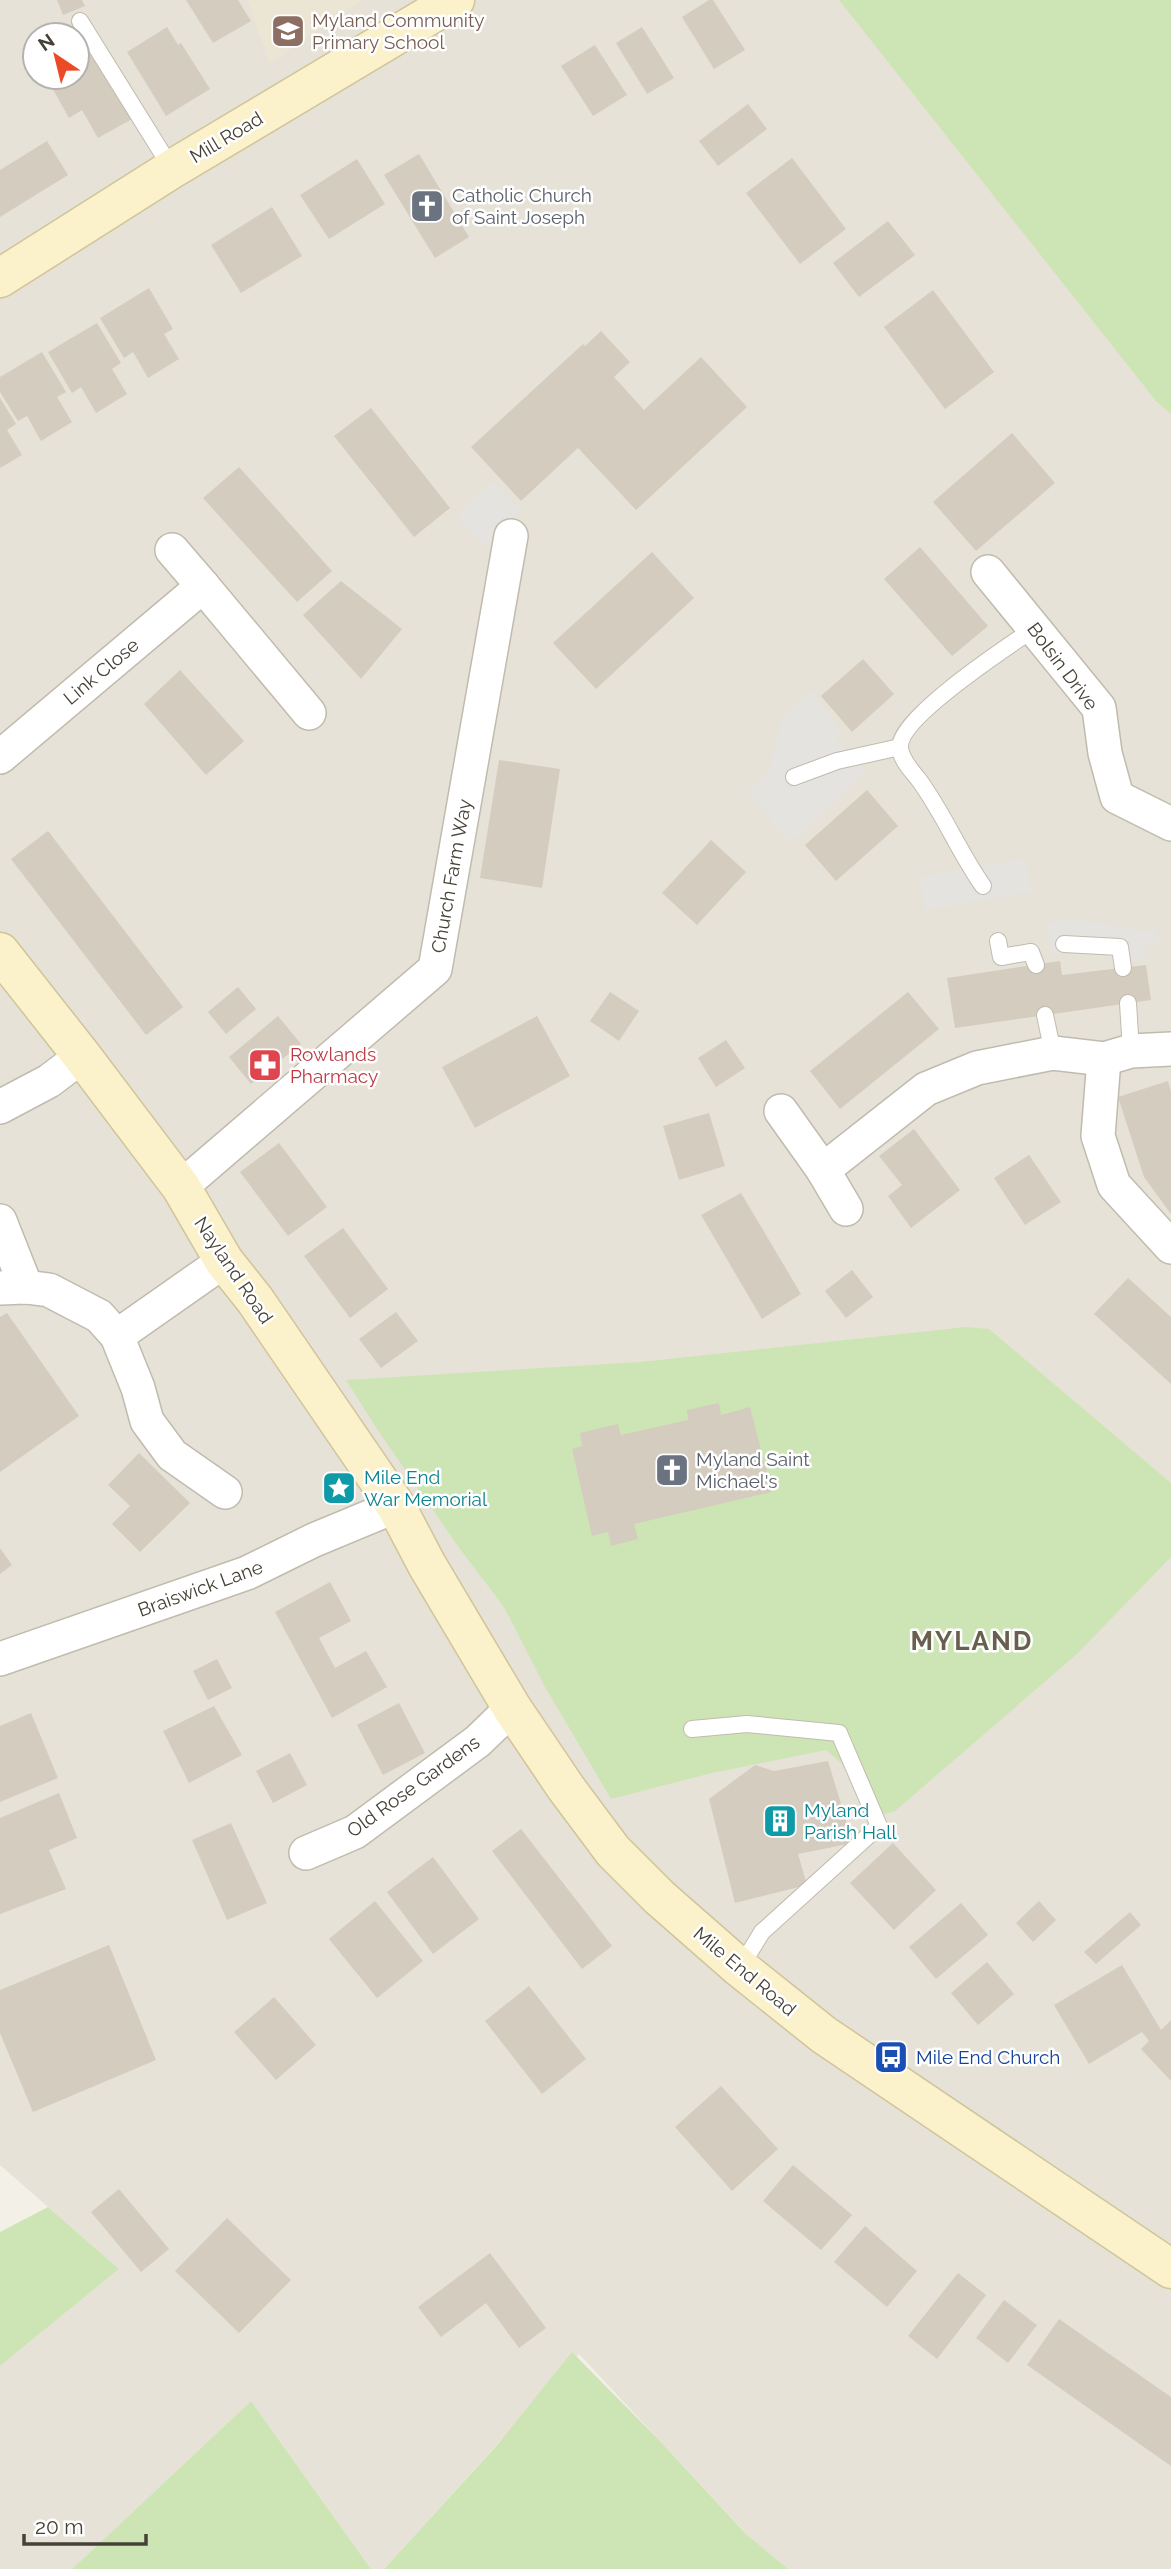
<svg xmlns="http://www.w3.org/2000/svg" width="1171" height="2569" viewBox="0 0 1171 2569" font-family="Raleway,sans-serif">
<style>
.residential{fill:#e7e2d7;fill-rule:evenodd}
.education{fill:#ebe5d3}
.green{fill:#cde5b4}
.parking{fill:#e4e3e0}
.building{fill:#d4ccbe}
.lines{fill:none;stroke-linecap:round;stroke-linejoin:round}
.lane-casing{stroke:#c1bbae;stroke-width:18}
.street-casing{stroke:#c1bbae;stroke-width:36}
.secondary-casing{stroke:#d0c49a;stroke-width:41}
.lane{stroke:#fff;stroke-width:16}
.street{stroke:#fff;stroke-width:33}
.secondary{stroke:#fbf1ca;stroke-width:38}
.labels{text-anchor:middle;stroke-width:5;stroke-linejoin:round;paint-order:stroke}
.education-label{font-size:19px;fill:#785e54;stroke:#fff;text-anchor:start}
.street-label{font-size:19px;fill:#464137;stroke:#fff}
.worship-label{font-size:19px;fill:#5b616d;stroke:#fff;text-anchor:start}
.health-label{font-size:19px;fill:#be3a42;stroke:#fff;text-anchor:start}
.culture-label{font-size:19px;fill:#0d838f;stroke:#fff;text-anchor:start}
.transit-label{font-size:19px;fill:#164399;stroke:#fff;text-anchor:start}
.district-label{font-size:26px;font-weight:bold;letter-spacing:2px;fill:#685f4f;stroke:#fff}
</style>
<rect width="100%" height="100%" fill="#f3f0e8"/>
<path class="residential" d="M0,0H1171V2569H787L754,2542L579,2354L384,2569H371L251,2401L72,2569H0V2366L119,2269L0,2165ZM35,35H77V77H35Z"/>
<path class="education" d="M247,0H363L270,63Z"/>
<g class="green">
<path d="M839,0H1171V414L1156,401Z"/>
<path d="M966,1327L989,1329L1171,1483V1557L1077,1654L895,1811L870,1818L853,1773L826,1750L712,1773L611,1799L545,1687L504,1607L460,1549L379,1432L346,1380L640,1362Z"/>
<path d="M48,2207L119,2269L0,2366V2232Z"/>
<path d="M572,2352L658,2439L747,2535L788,2569H384L498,2444Z"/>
<path d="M251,2401L371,2569H72Z"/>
</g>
<g class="parking">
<path d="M493,482L520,511L484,545L457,517Z"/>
<path d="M811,690L840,730L833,737L866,772L791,841L747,793L768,774L781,721Z"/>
<path d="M1025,859L1031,892L925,910L920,877Z"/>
<path d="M1073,918L1140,931L1155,929L1159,942L1143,948L1147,959L1112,965L1110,953H1051L1046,923Z"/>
</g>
<g class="building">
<path d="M57,0H82L85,6L63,15Z"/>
<path d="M186,0H238L251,21L213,43Z"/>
<path d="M709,0H713L745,50L714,69L682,17Z"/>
<path d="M167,27L178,45L181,43L210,89L166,116L127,52Z"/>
<path d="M642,27L674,78L647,94L616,43Z"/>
<path d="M90,45L132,119L98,138L82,110L69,118L46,77H77V51Z"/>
<path d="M595,45L627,95L593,116L561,66Z"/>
<path d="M748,104L767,129L718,166L699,141Z"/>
<path d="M47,141L68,175L0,217V170Z"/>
<path d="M419,154L469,237L435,258L384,175Z"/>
<path d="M792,158L846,229L800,264L746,193Z"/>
<path d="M357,159L385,204L329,239L300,195Z"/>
<path d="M272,207L302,256L241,293L211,245Z"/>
<path d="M888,221L915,255L859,297L833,263Z"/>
<path d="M149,288L173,329L164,334L179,359L148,378L133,352L124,358L100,318Z"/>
<path d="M933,290L994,372L945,409L884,327Z"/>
<path d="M97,323L121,363L112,369L127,394L96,413L81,387L72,393L48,352Z"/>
<path d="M601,331L630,362L614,377L644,410L701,357L747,407L636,510L578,448L521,501L471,447L583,344L585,346Z"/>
<path d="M42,352L66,392L57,397L72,422L41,441L27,416L18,421L0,392V377Z"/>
<path d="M0,398L16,424L7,430L22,455L0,468Z"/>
<path d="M371,408L450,508L414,537L334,436Z"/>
<path d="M1012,433L1055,483L976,551L933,502Z"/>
<path d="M239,467L332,571L297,602L203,498Z"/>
<path d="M920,547L988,626L952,656L884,579Z"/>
<path d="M652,552L694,598L596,689L553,643Z"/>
<path d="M341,581L402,629L361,679L303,615Z"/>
<path d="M863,659L894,694L852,732L821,696Z"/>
<path d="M180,670L244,741L206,775L144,704Z"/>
<path d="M499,760L560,769L542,888L480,878Z"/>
<path d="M867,790L898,826L836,881L805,845Z"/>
<path d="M48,831L183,1007L146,1035L11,859Z"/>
<path d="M711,840L746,872L697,925L662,893Z"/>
<path d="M1060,961L1062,975L1146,965L1151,1000L955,1028L947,978Z"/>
<path d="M238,987L256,1009L226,1034L208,1012Z"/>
<path d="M610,992L639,1011L619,1041L590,1021Z"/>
<path d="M908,992L939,1029L840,1109L810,1071Z"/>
<path d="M278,1016L301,1044L251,1084L229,1057Z"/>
<path d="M537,1016L570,1076L475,1128L442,1067Z"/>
<path d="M726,1040L745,1068L716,1087L698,1058Z"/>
<path d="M1168,1081L1171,1092V1214L1144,1177L1118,1097Z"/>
<path d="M709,1113L725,1166L679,1180L663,1126Z"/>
<path d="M914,1129L960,1190L911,1228L888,1196L902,1185L879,1156Z"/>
<path d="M279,1143L327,1207L288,1236L240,1172Z"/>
<path d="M1029,1155L1061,1202L1025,1225L994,1178Z"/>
<path d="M741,1193L801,1294L762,1319L701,1215Z"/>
<path d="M343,1228L388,1289L350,1318L304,1256Z"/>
<path d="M852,1270L873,1297L846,1318L825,1291Z"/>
<path d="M1128,1278L1171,1317V1384L1094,1314Z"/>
<path d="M396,1312L418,1341L381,1368L359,1339Z"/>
<path d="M7,1313L79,1416L0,1472V1317Z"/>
<path d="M719,1403L721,1415L750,1407L772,1492L634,1524L638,1539L611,1546L608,1532L592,1536L572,1449L582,1446L580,1433L618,1424L621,1435L688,1420L687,1410Z"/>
<path d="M139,1453L190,1503L140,1552L112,1524L130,1506L108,1485Z"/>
<path d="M0,1548L12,1565L0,1574Z"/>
<path d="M330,1582L351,1621L319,1638L335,1668L366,1651L387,1687L332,1718L275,1612Z"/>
<path d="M217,1659L232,1688L208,1700L193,1671Z"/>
<path d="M399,1703L425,1753L383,1775L357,1725Z"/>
<path d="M214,1706L242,1755L189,1783L163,1731Z"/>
<path d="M31,1713L58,1778L0,1802V1726Z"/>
<path d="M290,1753L307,1785L273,1803L256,1771Z"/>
<path d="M828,1761L853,1843L798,1854L807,1885L735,1903L709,1799L755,1765L774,1771Z"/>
<path d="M59,1793L77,1838L49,1850L66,1889L0,1914V1818Z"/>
<path d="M231,1823L267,1903L227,1920L192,1840Z"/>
<path d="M521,1829L612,1946L582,1969L492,1851Z"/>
<path d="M893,1843L936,1890L894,1930L850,1883Z"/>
<path d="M433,1857L479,1919L433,1954L387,1892Z"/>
<path d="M375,1901L423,1961L377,1998L329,1939Z"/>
<path d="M1039,1901L1056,1920L1033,1942L1016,1923Z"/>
<path d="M961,1903L988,1935L936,1979L909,1947Z"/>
<path d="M1130,1912L1141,1925L1096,1964L1084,1952Z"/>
<path d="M109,1945L156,2060L33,2112L0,2033V1990Z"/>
<path d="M987,1962L1014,1994L978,2025L951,1993Z"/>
<path d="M1122,1965L1161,2030L1171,2020V2081L1141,2049L1149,2041L1142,2032L1089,2064L1054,2005Z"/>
<path d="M529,1986L586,2059L542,2094L485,2021Z"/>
<path d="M274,1997L316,2045L276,2080L234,2032Z"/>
<path d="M721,2086L778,2149L732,2191L675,2127Z"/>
<path d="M793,2165L852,2215L821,2250L763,2201Z"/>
<path d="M119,2189L169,2249L141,2272L91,2212Z"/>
<path d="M227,2218L291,2280L239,2333L175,2271Z"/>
<path d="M865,2226L917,2271L887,2307L834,2262Z"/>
<path d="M490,2253L546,2328L519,2348L486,2303L441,2337L418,2307Z"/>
<path d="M958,2273L986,2295L937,2359L908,2336Z"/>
<path d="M1004,2300L1037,2325L1008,2363L976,2338Z"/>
<path d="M1059,2319L1171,2397V2466L1027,2365Z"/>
</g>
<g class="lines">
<g class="lane-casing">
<g id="lane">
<path d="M80,21L172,169"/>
<path d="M794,777L837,761L900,747"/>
<path d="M983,886C959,852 944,814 919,780C912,771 901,760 900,748C898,718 1010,645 1035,628"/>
<path d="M998,941L1001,957L1031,952L1036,965"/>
<path d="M1064,944L1120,947L1123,968"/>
<path d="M1128,1003L1131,1051"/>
<path d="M1045,1015L1053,1053"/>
<path d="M692,1729L747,1724L839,1733L879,1826L762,1932L740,1968"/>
</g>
</g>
<g class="street-casing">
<g id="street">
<path d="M172,550L203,586"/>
<path d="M988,572L1099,708L1105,753L1117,797L1171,824"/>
<path d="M0,757L203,586L309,713"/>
<path d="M1104,1059L1098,1136L1114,1185L1171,1247"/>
<path d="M0,1107L49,1081L82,1056"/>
<path d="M781,1111L823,1170"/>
<path d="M181,1187L435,969L511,536"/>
<path d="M846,1209L823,1170L926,1089L977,1068L1053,1053L1104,1059L1131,1051L1171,1049"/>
<path d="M0,1221L26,1287"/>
<path d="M0,1288L26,1287L49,1290L99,1316L117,1336L138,1388L147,1421L172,1455L225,1492"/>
<path d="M117,1336L224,1261"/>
<path d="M0,1659L247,1573L314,1540L396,1506"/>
<path d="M306,1853L355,1832L478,1741L512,1708"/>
</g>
</g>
<g class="secondary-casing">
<g id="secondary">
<path d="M0,278L172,169L455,0"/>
<path d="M0,952L82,1056L181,1187L224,1261L255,1300L396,1506L427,1565L512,1708L566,1788L613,1851L659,1897L740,1968L824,2035L1171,2269"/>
</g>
</g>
<use href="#lane" class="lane"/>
<use href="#street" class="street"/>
<use href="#secondary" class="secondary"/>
</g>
<defs>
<g id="school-square" transform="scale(1.75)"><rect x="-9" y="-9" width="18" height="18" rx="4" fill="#8d6e63" stroke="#fff"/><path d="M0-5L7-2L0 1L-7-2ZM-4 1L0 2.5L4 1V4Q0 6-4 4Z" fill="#fff"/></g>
<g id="church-square" transform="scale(1.75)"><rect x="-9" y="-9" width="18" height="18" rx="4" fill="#6b7280" stroke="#fff"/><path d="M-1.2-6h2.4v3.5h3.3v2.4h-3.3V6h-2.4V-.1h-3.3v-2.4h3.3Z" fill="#fff"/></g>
<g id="pharmacy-square" transform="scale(1.75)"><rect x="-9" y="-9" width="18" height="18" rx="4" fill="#e0444e" stroke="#fff"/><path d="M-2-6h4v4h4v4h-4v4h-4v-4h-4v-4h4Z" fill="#fff"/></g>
<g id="sight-square" transform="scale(1.75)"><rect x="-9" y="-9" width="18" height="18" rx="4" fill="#0f9aa8" stroke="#fff"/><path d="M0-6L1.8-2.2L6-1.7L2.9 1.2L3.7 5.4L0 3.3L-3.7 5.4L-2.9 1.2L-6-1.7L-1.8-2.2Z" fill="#fff"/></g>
<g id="building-square" transform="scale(1.75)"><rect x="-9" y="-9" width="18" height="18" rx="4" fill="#0f9aa8" stroke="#fff"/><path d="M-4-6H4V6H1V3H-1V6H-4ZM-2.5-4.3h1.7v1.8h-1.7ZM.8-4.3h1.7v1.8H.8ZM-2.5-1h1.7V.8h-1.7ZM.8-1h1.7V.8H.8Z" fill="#fff"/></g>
<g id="bus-square" transform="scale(1.75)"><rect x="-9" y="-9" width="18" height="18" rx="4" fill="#1a4fb4" stroke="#fff"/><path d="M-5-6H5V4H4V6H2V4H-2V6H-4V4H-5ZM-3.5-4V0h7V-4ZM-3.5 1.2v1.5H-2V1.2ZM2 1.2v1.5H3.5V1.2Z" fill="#fff"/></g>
</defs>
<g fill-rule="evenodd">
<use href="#school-square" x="288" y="31"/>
<use href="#church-square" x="427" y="206"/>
<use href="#pharmacy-square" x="265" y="1065"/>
<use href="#church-square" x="672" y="1470"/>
<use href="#sight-square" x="339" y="1488"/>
<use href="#building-square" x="780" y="1821"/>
<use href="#bus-square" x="891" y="2057"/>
</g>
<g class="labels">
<g class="education-label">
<text x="312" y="27">Myland Community<tspan x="312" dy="22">Primary School</tspan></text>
</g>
<g class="street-label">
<text transform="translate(226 137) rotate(-31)" y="7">Mill Road</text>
<text transform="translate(1063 666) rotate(53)" y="7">Bolsin Drive</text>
<text transform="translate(101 671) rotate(-40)" y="7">Link Close</text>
<text transform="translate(451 876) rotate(-80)" y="7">Church Farm Way</text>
<text transform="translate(234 1270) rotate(56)" y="7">Nayland Road</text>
<text transform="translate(200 1588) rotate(-20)" y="7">Braiswick Lane</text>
<text transform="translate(413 1786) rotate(-36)" y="7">Old Rose Gardens</text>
<text transform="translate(745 1971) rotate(40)" y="7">Mile End Road</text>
</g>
<g class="worship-label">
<text x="452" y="202">Catholic Church<tspan x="452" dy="22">of Saint Joseph</tspan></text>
<text x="696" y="1466">Myland Saint<tspan x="696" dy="22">Michael's</tspan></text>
</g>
<g class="health-label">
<text x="290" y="1061">Rowlands<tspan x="290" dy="22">Pharmacy</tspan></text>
</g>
<g class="culture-label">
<text x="364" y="1484">Mile End<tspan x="364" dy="22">War Memorial</tspan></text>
<text x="804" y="1817">Myland<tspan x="804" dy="22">Parish Hall</tspan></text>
</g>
<g class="transit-label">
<text x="916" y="2064">Mile End Church</text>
</g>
<g class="district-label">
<text x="972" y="1650">MYLAND</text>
</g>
</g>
<g transform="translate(56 56) rotate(325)"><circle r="33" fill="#ffffff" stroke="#b5b3af" stroke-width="2"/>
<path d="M0-5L12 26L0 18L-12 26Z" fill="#ec4a26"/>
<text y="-10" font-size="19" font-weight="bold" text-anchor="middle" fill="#464137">N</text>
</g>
<path d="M24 2534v10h122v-10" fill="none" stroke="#464137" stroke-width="3.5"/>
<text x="35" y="2534" font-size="21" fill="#464137" stroke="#ffffff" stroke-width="5" paint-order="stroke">20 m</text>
</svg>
